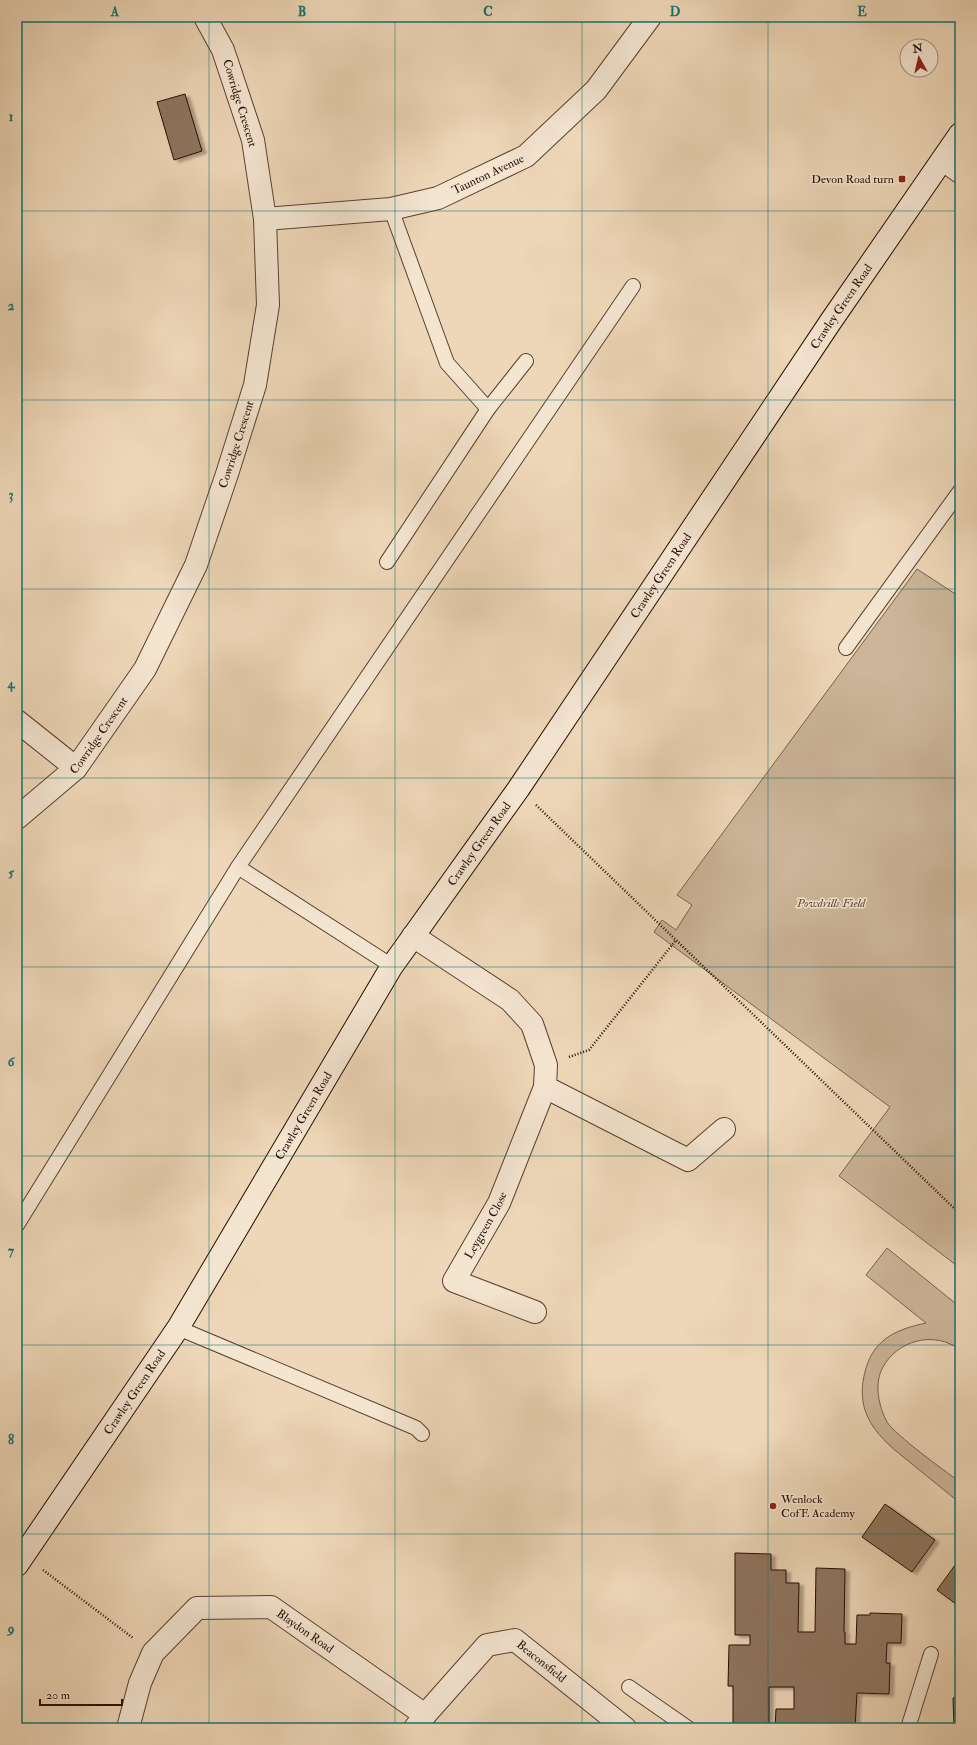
<svg xmlns="http://www.w3.org/2000/svg" width="977" height="1745" viewBox="0 0 977 1745" font-family="'IM FELL Double Pica',serif">
<style>
.green{fill:#ccb599;stroke:#7a614e}
.building{fill:#8f7661;stroke:#280d02;filter:url(#shadow)}
.lines{fill:none;stroke-linecap:round;stroke-linejoin:round}
.lane-casing{stroke:#5a4030;stroke-width:16}
.street-casing{stroke:#5a4030;stroke-width:24}
.secondary-casing{stroke:#280d02;stroke-width:24}
.path{stroke:#280d02;stroke-width:2.5;stroke-dasharray:1 2;stroke-linecap:butt}
.lane{stroke:#f4e5d1;stroke-width:14}
.street{stroke:#f4e5d1;stroke-width:22}
.secondary{stroke:#f4e5d1;stroke-width:22}
.grid{fill:none;stroke:#0f766e;stroke-width:1;stroke-opacity:0.55}
.poi-dot{fill:#8f2418;stroke:#f4e5d1;stroke-width:1.5}
.labels{text-anchor:middle;stroke-width:3;stroke-linejoin:round;paint-order:stroke}
.street-label{font-size:12px;fill:#280d02;stroke:#f4e5d1}
.poi-label{font-size:12px;fill:#280d02;stroke:#f4e5d1;text-anchor:end}
.park-label{font-size:12px;font-style:italic;fill:#614837;stroke:#f4e5d1}
.neatline{fill:none;stroke:#0f766e;stroke-width:1.5}
.grid-label{font-size:13px;text-anchor:middle;font-weight:bold;fill:#0f766e}
</style>
<defs>
<filter id="shadow"><feDropShadow dx="4.5" dy="2.5" stdDeviation="1" flood-color="#0004"/></filter>
</defs>
<rect width="100%" height="100%" fill="#eed7b8"/>
<filter id="stains"><feTurbulence type="fractalNoise" baseFrequency=".005" numOctaves="4"/><feColorMatrix values="0 0 0 0 .2 0 0 0 0 .09 0 0 0 0 .02 0 0 0 .5 -.17"/></filter>
<radialGradient id="worn" r=".72"><stop offset=".6" stop-color="#630" stop-opacity="0"/><stop offset="1" stop-color="#630" stop-opacity=".3"/></radialGradient>
<g class="green">
<path d="M917,569L960,597V1268L839,1176L890,1107L654,932L662,920L676,930L692,905L677,895Z"/>
<path d="M887,1248L960,1307V1350C935,1330 896,1340 882,1369C874,1385 879,1407 887,1422C895,1435 945,1471 960,1482V1503C944,1490 928,1477 912,1464C879,1438 852,1415 866,1368C875,1338 898,1329 926,1323L866,1275Z"/>
</g>
<g class="building">
<path d="M185,94L202,151L174,160L157,102Z"/>
<path d="M885,1504L935,1540L912,1572L862,1537Z"/>
<path d="M735,1553L771,1554V1570H786V1583H799L798,1632H815L816,1568L845,1569L844,1632H845V1644H856L857,1615H870V1613L902,1614L901,1643H887L886,1663H890L889,1694L857,1693L855,1728H775L776,1709H794V1687H769V1728L733,1726V1686H728L729,1645H750V1635H735Z"/>
<path d="M955,1565L960,1568V1607L937,1590Z"/>
<path d="M960,1697V1728H954L953,1698Z"/>
</g>
<g class="lines">
<g class="lane-casing">
<g id="lane">
<path d="M391,209L447,363L488,409"/>
<path d="M387,562L488,409L526,361"/>
<path d="M846,648L960,491"/>
<path d="M238,867L392,966"/>
<path d="M17,1225L238,867L633,286"/>
<path d="M178,1328L416,1428L422,1434"/>
<path d="M629,1687L688,1728"/>
<path d="M908,1728L931,1654"/>
</g>
</g>
<g class="street-casing">
<g id="street">
<path d="M943,160L960,172"/>
<path id="s1" d="M265,219L391,209L438,198L526,156L596,90L650,17"/>
<path d="M17,721L76,768"/>
<path id="s2" d="M17,818L76,768L145,669L196,565L227,474L255,385L268,305L265,219L253,140L223,50L205,17"/>
<path d="M413,936L510,1000L532,1024L546,1065L545,1087L688,1160L724,1129"/>
<path id="s3" d="M535,1312L454,1281L499,1203L545,1087"/>
<path id="s4" d="M425,1715L487,1645L515,1640L625,1728"/>
<path id="s5" d="M128,1728L140,1683L153,1653L197,1608L271,1607L425,1715L415,1728"/>
</g>
</g>
<g class="secondary-casing">
<g id="secondary">
<path id="s6" d="M17,1565L178,1328L392,966L519,788L831,321L960,134"/>
</g>
</g>
<g class="path">
<path d="M536,805L960,1214"/>
<path d="M569,1057L589,1050L676,940"/>
<path d="M43,1570L133,1638"/>
</g>
<use href="#lane" class="lane"/>
<use href="#street" class="street"/>
<use href="#secondary" class="secondary"/>
</g>
<path class="grid" d="M209,17V1728M395,17V1728M582,17V1728M768,17V1728M17,211H960M17,400H960M17,589H960M17,778H960M17,967H960M17,1156H960M17,1345H960M17,1534H960"/>
<g class="poi-dot">
<rect x="898" y="175" width="8" height="8" rx="2"/>
<circle cx="773" cy="1506" r="4"/>
</g>
<g class="labels">
<g class="street-label">
<text transform="translate(240 103) rotate(73)" y="4">Cowridge Crescent</text>
<text dy="4" stroke="none"><textPath href="#s1" startOffset="230">Taunton Avenue</textPath></text>
<text dy="4" stroke="none"><textPath href="#s6" startOffset="1505">Crawley Green Road</textPath></text>
<text dy="4" stroke="none"><textPath href="#s2" startOffset="441">Cowridge Crescent</textPath></text>
<text dy="4" stroke="none"><textPath href="#s6" startOffset="1181">Crawley Green Road</textPath></text>
<text dy="4" stroke="none"><textPath href="#s2" startOffset="117">Cowridge Crescent</textPath></text>
<text dy="4" stroke="none"><textPath href="#s6" startOffset="857">Crawley Green Road</textPath></text>
<text dy="4" stroke="none"><textPath href="#s6" startOffset="533">Crawley Green Road</textPath></text>
<text dy="4" stroke="none"><textPath href="#s3" startOffset="151">Leygreen Close</textPath></text>
<text dy="4" stroke="none"><textPath href="#s6" startOffset="209">Crawley Green Road</textPath></text>
<text dy="4" stroke="none"><textPath href="#s5" startOffset="258">Blaydon Road</textPath></text>
<text dy="4" stroke="none"><textPath href="#s4" startOffset="156">Beaconsfield</textPath></text>
</g>
<g class="poi-label">
<text x="894" y="183">Devon Road turn</text>
<text x="781" y="1503" text-anchor="start">Wenlock<tspan x="781" dy="14">CofE Academy</tspan></text>
</g>
<g class="park-label">
<text x="831" y="907">Powdrills Field</text>
</g>
</g>
<rect width="977" height="1745" fill="none" stroke="#eed7b8" stroke-width="44"/>
<g transform="translate(919 58) rotate(352)"><circle r="19" fill="#f4e5d1" stroke="#a28f7e"/>
<path d="M0-3L7 15L0 10L-7 15Z" fill="#8f2418"/>
<text y="-6" font-size="11" font-weight="bold" text-anchor="middle" fill="#280d02">N</text>
</g>
<path d="M40 1699v6h82v-6" fill="none" stroke="#280d02" stroke-width="2"/>
<text x="46" y="1699" font-size="12" fill="#280d02" stroke="#f4e5d1" stroke-width="3" paint-order="stroke">20 m</text>
<rect x="22" y="22" width="933" height="1701" class="neatline"/>
<g class="grid-label">
<text x="115" y="16">A</text>
<text x="302" y="16">B</text>
<text x="488" y="16">C</text>
<text x="675" y="16">D</text>
<text x="862" y="16">E</text>
<text x="11" y="121">1</text>
<text x="11" y="310">2</text>
<text x="11" y="499">3</text>
<text x="11" y="688">4</text>
<text x="11" y="877">5</text>
<text x="11" y="1066">6</text>
<text x="11" y="1255">7</text>
<text x="11" y="1444">8</text>
<text x="11" y="1633">9</text>
</g>
<rect width="100%" height="100%" filter="url(#stains)"/>
<rect width="100%" height="100%" fill="url(#worn)"/>
</svg>
